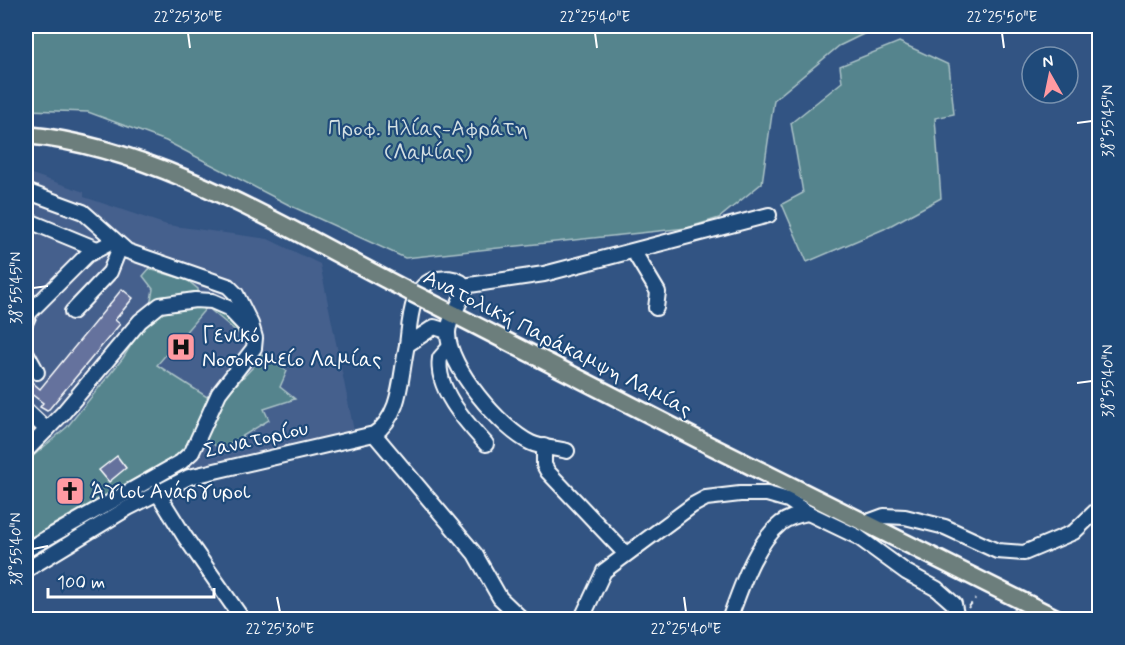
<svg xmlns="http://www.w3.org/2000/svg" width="1125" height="645" viewBox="0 0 1125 645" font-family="Mynerve,sans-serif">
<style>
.built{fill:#45608d}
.green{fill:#55848d;stroke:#aac2c6;stroke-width:1.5}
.building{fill:#65729d;stroke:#fff;stroke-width:1.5}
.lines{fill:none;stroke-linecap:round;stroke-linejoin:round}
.minor-casing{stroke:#fff;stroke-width:18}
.major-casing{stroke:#fff;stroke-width:21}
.path{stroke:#fff;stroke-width:2;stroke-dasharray:6 4.5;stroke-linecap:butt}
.minor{stroke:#1f4a7a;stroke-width:14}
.major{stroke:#6c7e7c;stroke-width:16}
.major-bridge-casing{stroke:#fff;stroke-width:21;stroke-linecap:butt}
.major-bridge{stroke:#6c7e7c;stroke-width:16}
.ticks{fill:none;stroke:#fff;stroke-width:2}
.labels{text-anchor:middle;stroke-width:4.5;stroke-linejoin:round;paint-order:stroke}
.park-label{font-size:21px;fill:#d4e0e2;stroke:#1f4a7a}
.poi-label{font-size:21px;fill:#fff;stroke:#1f4a7a;text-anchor:start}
.street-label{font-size:21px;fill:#fff;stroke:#1f4a7a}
.neatline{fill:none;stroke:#fff;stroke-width:2}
.ticks-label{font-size:15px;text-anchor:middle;fill:#fff}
</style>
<rect width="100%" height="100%" fill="#325483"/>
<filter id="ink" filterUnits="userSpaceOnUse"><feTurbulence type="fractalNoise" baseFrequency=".0167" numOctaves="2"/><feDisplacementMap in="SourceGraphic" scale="12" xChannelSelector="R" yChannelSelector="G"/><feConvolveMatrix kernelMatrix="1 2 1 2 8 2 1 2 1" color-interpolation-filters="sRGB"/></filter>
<g filter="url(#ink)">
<path class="built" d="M26,172L84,192V197L167,225L268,239L320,264L354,431L197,467L149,489L26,564Z"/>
<g class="green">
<path d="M26,26H880L839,46L774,100L762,183L719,218L687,228L405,258L291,206L166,141L88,112L26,110Z"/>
<path d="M899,42L949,65L954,114L935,118L941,198L884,229L807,262L782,204L803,193L791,123L842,82L840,66Z"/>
<path d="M149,269L187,280L198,289L199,303L226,312L249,333V342L207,307L157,365L207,397L219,382L230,391L253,367L258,352L287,371L280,387L295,399L264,409L269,420L220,450L211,442L192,438L177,455L26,540V462L67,427L123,358L148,318L153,289L143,276Z"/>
</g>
<g class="building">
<path d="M122,289L133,298L115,320L120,324L50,408L47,411L40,407L43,403L26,390V377L40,389Z"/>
<path d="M117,456L126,468L109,482L99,470Z"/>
</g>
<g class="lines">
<g class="minor-casing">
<g id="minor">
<path d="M26,191L83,212L127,251L228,286L236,294L251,324L255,338L254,348L219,393L192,452L181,462L26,550"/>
<path d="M34,223L97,249"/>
<path d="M634,252L658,292L656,308"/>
<path d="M463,286C464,303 448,317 448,333C448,367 501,429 531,443C542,448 556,448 567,451"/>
<path d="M72,312L110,272L120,247"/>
<path d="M26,321L30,312L87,255L114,241"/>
<path d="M407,345C410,323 410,284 437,279C446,278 452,277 461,282L463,286L544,274L769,215"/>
<path d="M448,349L440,358C435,389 467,423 486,444"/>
<path d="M26,352L37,372"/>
<path d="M26,410L47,430"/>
<path d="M374,434L475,554L500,598L523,620"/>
<path d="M544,446V465L548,472L622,550"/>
<path d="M26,451L63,413L140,321L160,305L195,300L212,301L228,308L248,329"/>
<path d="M157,492L185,537L243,620"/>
<path d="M865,523L884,516L905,517L945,527L997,551L1024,553L1074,532L1100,507"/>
<path d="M26,570L128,508L189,477L374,434C402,415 400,376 407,345L434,327L447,331"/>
<path d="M581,620L604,571L693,505L706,498L740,494H767L788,500L808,513L858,537L906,572L937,589L954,604L957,620"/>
<path d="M729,620C741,588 754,545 781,523C789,517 799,515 808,513"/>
</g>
</g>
<g class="major-casing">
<g id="major">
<path d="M26,135C159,147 294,233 412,293"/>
<path d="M430,302L705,443L1060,620"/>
</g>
</g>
<path class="path" d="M968,608L975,599"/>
<use href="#minor" class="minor"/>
<use href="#major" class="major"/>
<g class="major-bridge-casing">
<path id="major-bridge" d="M412,293L430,302"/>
</g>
<use href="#major-bridge" class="major-bridge"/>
</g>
</g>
<path class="ticks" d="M188,33L190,48M595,33L597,48M1002,33L1004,48M1077,123L1092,121M33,288L48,286M1077,383L1092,381M33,549L48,546M277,597L280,612M684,597L686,612"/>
<defs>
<g id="hospital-square" transform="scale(1.5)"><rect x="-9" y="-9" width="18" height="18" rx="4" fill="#ff9aa2" stroke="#1f4a7a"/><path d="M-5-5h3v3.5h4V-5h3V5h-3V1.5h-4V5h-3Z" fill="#111"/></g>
<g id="church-square" transform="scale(1.5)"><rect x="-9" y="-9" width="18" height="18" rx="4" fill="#ff9aa2" stroke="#1f4a7a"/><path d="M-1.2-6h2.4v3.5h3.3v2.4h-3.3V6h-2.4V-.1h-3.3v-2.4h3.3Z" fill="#111"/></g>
</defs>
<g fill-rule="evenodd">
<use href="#hospital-square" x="181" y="347"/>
<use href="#church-square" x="70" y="491"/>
</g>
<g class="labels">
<g class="park-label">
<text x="428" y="135">Προφ. Ηλίας-Αφράτη<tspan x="428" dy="24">(Λαμίας)</tspan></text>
</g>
<g class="poi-label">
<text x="202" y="342">Γενικό<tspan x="202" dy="24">Νοσοκομείο Λαμίας</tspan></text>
<text x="91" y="498">Άγιοι Ανάργυροι</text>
</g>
<g class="street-label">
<text transform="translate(558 343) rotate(27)" y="7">Ανατολική Παράκαμψη Λαμίας</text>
<text transform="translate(256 439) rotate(-13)" y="7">Σανατορίου</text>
</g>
</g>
<rect width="1125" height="645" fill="none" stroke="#1f4a7a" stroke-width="66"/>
<g transform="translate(1050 75) rotate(351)"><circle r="28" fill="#1f4a7a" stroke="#7992af" stroke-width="1.5"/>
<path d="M0-4.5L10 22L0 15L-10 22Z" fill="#ff9aa2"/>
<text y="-9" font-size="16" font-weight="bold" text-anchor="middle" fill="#ffffff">N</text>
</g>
<path d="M48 588v9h166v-9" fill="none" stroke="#ffffff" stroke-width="3"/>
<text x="57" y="588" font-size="18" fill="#ffffff" stroke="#1f4a7a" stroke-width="4.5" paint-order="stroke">100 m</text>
<rect x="33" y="33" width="1059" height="579" class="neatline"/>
<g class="ticks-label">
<text x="188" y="22">22°25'30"E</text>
<text x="595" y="22">22°25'40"E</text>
<text x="1002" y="22">22°25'50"E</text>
<text transform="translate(1108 121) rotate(-90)" y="5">38°55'45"N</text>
<text transform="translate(16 288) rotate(-90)" y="5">38°55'45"N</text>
<text transform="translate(1108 381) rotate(-90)" y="5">38°55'40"N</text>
<text transform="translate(16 549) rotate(-90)" y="5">38°55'40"N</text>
<text x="280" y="634">22°25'30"E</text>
<text x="686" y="634">22°25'40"E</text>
</g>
</svg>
